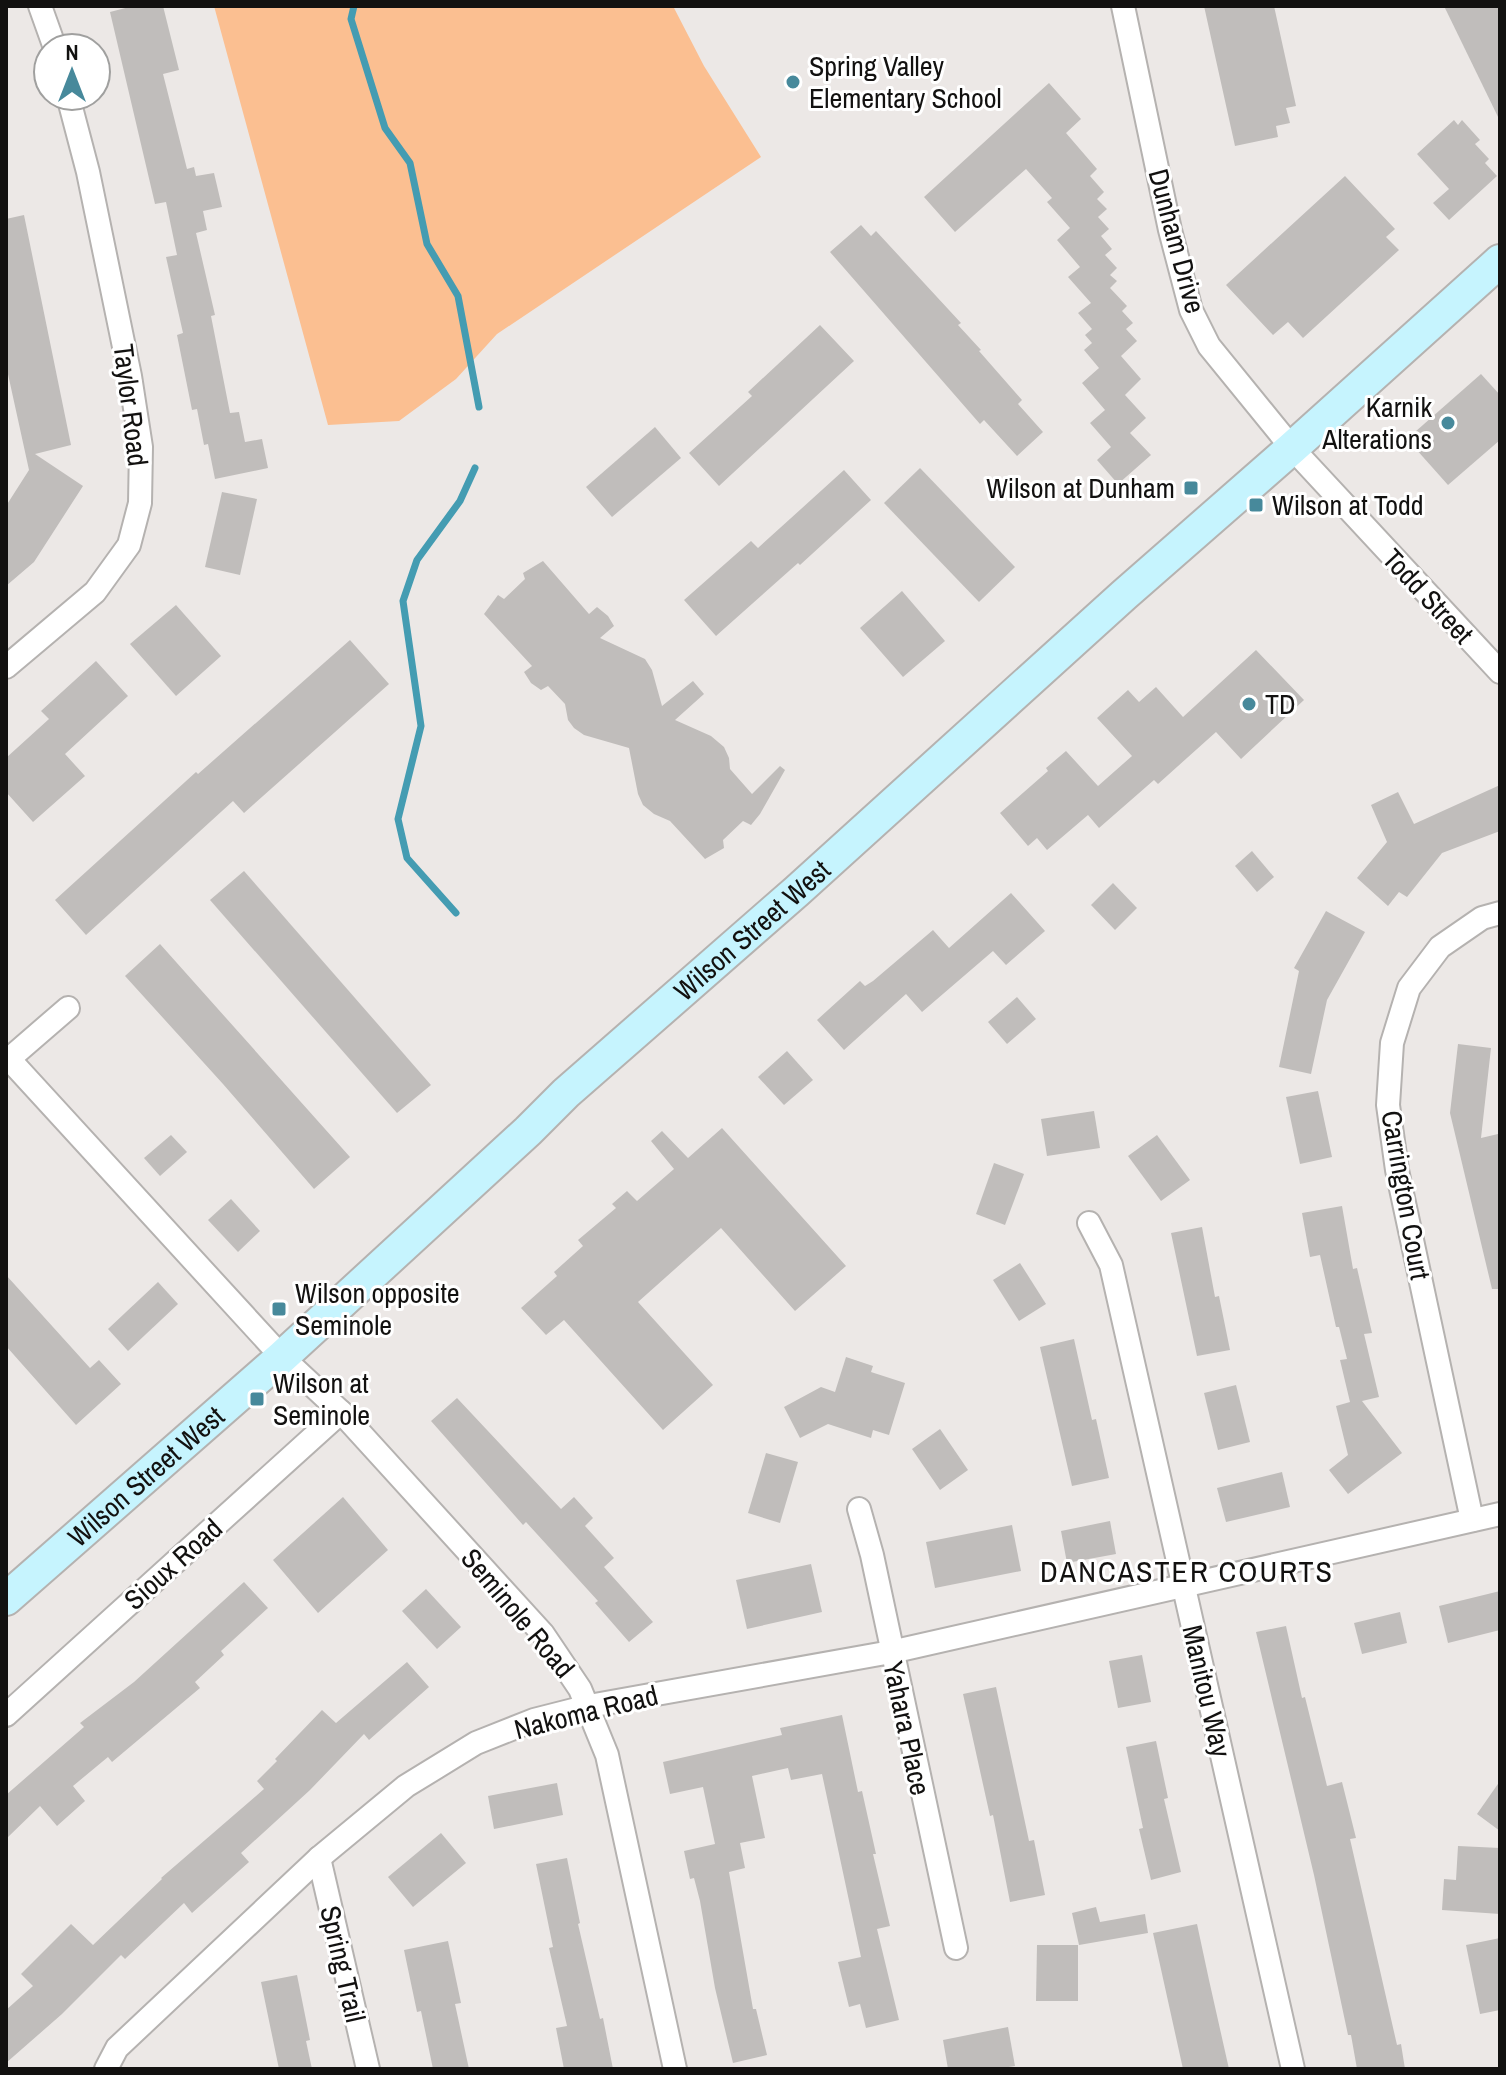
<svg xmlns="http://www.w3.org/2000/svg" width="1506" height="2075" viewBox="0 0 1506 2075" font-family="'Archivo Narrow',sans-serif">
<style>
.green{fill:#fbbf91}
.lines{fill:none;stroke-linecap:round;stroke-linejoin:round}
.stream{stroke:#449cb2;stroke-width:7}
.building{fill:#c0bdbb}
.minor-casing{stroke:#b5b2b0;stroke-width:26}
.secondary-casing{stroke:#b5b2b0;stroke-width:36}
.minor{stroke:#fff;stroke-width:22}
.secondary{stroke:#c6f4fe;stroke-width:32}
.poi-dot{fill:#47899b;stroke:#fff;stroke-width:3}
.labels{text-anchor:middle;stroke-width:6;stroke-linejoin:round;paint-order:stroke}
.poi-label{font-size:28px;fill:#121110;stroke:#fff;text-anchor:start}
.street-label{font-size:28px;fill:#121110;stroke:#fff}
.neighbourhood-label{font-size:30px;letter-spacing:2px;fill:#121110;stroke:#fff}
</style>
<rect width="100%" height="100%" fill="#ece8e6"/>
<path class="green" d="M214,6H673L704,66L761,157L497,334L456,379L399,421L328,425Z"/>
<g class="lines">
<g class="stream">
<path d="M354,6L351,19L385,128L410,163L427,244L458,296L479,407"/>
<path d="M456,913L407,858L398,819L421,726L403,601L417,560L460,501L475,468"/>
</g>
</g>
<g class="building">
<path d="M133,6H163L179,70L163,74L187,169L194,167L196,176L214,173L222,207L203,211L207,230L196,233L215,315L211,316L230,413L239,412L245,442L262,439L268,468L215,479L208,444L204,445L197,409L192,410L177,335L183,333L166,257L177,255L166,202L155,204L110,12Z"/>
<path d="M1204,6H1274L1296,106L1286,108L1290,123L1276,126L1278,137L1235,146Z"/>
<path d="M1444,6H1500V121Z"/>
<path d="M1049,83L1081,119L1066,133L1097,169L1090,176L1104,192L1097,199L1107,209L1098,217L1109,229L1101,236L1112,249L1105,255L1117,268L1110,275L1117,281L1110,288L1127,306L1122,311L1133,323L1126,329L1137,341L1121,356L1141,379L1125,395L1146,418L1130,433L1151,455L1118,484L1097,460L1111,447L1090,423L1105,410L1082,383L1099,368L1084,350L1092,343L1085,335L1092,329L1078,313L1091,303L1068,277L1080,267L1057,240L1070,228L1047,202L1052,198L1026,169L955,232L924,197Z"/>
<path d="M1454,120L1458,125L1462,120L1480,140L1475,144L1489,159L1485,163L1497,176L1449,220L1433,203L1449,189L1417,154Z"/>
<path d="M1345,176L1395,229L1386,237L1399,250L1303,338L1288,322L1273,335L1226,285Z"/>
<path d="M24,215L71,445L35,454L83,486L34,562L6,586V506L29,470L6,365V219Z"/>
<path d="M861,225L871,236L876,231L961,323L958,325L981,350L979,351L1022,400L1018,404L1043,432L1017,456L984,420L980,424L830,252Z"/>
<path d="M820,325L854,361L719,486L689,453L752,396L748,392Z"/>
<path d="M1481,374L1500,395V440L1448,485L1407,439Z"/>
<path d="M655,427L681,458L612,517L586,487Z"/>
<path d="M920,468L1015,567L979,602L884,503Z"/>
<path d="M844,470L871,500L800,565L798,563L716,636L684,600L751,541L758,548Z"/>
<path d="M222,492L257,499L240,575L205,567Z"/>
<path d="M543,561L589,614L597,607L608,616L614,626L600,638L645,659L652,670L662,706L693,681L704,694L675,720L711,736L724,747L729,758L730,769L752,794L780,766L785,770L760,814L751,825L743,821L723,840L724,848L705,859L670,821L654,814L643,805L638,794L629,748L584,735L574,728L568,720L565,704L548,686L541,690L531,683L524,672L532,666L484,614L498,595L504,599L525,579L523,573Z"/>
<path d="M902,591L945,641L903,677L860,628Z"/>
<path d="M176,605L221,656L176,696L130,644Z"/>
<path d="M350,640L389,684L244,813L233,801L86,935L55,900L196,772L198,774Z"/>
<path d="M1256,650L1304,700L1241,759L1216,732L1158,784L1154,780L1099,828L1088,815L1047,850L1037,838L1028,846L1000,813L1048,771L1046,768L1066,751L1098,786L1132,756L1097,718L1128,690L1139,702L1156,687L1183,717Z"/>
<path d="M96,661L128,696L65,754L85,776L33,822L6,792V758L49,719L41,711Z"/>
<path d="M1500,785V831L1442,853L1407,897L1399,892L1388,906L1357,878L1387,842L1371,805L1398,792L1414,824Z"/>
<path d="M1252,851L1274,877L1257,892L1235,866Z"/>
<path d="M244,871L431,1085L397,1113L210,900Z"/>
<path d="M1113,883L1137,908L1115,930L1091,905Z"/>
<path d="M1011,893L1045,931L1006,965L993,951L922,1012L906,994L844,1050L817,1020L860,981L865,986L873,981L933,930L949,948Z"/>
<path d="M1326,911L1365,932L1327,1000L1311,1074L1279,1067L1299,971L1294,968Z"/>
<path d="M160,944L350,1157L314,1189L223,1084L125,976Z"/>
<path d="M1017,997L1036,1019L1007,1044L988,1022Z"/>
<path d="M1458,1044L1491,1048L1481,1138L1498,1134L1500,1145V1289H1492L1450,1113Z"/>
<path d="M787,1051L813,1080L784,1105L758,1077Z"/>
<path d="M1318,1091L1332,1157L1300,1164L1286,1097Z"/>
<path d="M1094,1111L1100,1148L1047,1156L1041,1119Z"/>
<path d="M722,1128L846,1266L795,1311L721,1228L638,1302L713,1385L663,1430L564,1320L546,1335L521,1308L557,1276L554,1272L583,1246L578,1240L616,1208L612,1204L627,1191L637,1201L674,1169L651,1141L662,1131L688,1158Z"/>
<path d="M171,1135L187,1152L160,1176L144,1158Z"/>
<path d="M1157,1135L1190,1180L1161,1201L1128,1156Z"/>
<path d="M994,1163L1024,1174L1005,1225L976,1214Z"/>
<path d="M231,1199L260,1231L238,1252L208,1220Z"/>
<path d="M1342,1206L1353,1269L1357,1268L1372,1333L1364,1334L1379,1397L1362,1401L1402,1453L1348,1494L1329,1470L1348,1455L1336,1406L1350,1402L1340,1360L1347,1359L1339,1327H1336L1320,1255L1310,1257L1302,1213Z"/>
<path d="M1202,1227L1215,1297L1219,1296L1230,1350L1197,1356L1171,1233Z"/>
<path d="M1020,1263L1046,1304L1019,1321L993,1280Z"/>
<path d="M6,1275L90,1368L99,1360L121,1384L76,1425L6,1346Z"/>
<path d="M158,1282L178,1304L128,1351L108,1329Z"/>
<path d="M1074,1339L1092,1420L1096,1419L1109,1478L1072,1486L1040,1347Z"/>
<path d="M846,1357L873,1366L871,1372L905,1383L889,1435L873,1430L871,1438L828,1424L800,1438L784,1407L821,1387L835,1392Z"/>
<path d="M1236,1385L1250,1442L1218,1450L1204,1393Z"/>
<path d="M457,1398L561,1509L574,1497L593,1518L585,1526L614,1558L604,1567L653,1622L629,1642L595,1603L598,1601L526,1522L523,1525L431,1421Z"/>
<path d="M940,1429L968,1470L940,1490L912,1449Z"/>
<path d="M766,1453L798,1462L780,1523L748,1513Z"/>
<path d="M1282,1472L1290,1507L1226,1522L1217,1488Z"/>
<path d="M343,1497L388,1550L318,1613L273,1560Z"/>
<path d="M1110,1521L1116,1554L1067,1563L1061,1531Z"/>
<path d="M1012,1525L1021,1571L935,1588L926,1542Z"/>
<path d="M811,1564L822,1612L747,1629L736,1580Z"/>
<path d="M244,1582L268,1608L221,1651L224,1655L195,1682L200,1688L112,1762L108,1757L73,1786L85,1801L57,1826L40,1806L6,1839V1795L84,1727L80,1723L134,1682Z"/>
<path d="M426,1589L461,1627L437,1649L402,1611Z"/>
<path d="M1500,1591V1630L1448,1643L1439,1606Z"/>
<path d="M1400,1612L1407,1643L1362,1654L1354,1623Z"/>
<path d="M1286,1626L1302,1698L1305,1697L1327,1786L1342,1782L1356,1838L1350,1839L1397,2045L1401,2044L1405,2069H1357L1351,2035H1348L1314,1875L1256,1632Z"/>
<path d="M1142,1655L1151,1702L1118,1708L1109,1661Z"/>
<path d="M407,1662L429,1687L369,1740L364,1734L310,1790L241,1853L249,1862L192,1913L184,1903L125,1959L121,1955L62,2014L6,2063V2010L33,1986L21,1974L71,1924L93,1945L162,1879L161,1878L264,1789L257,1781L277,1761L275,1759L322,1710L336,1723Z"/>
<path d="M996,1687L1029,1841L1034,1840L1045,1895L1010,1902L993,1815L990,1816L963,1694Z"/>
<path d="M842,1715L858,1792L862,1791L876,1854H873L890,1926L877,1929L899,2020L866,2028L860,2004L849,2007L838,1962L861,1957L822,1774L791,1780L788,1768L752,1776L765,1838L740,1843L745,1868L729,1872L753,2009H756L767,2055L733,2063L715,1988L700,1901L694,1878L690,1879L684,1851L715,1844L703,1787L670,1794L663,1762L782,1735L780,1728Z"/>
<path d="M1156,1741L1168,1798L1164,1799L1181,1872L1151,1880L1139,1829L1143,1828L1126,1747Z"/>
<path d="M1500,1781V1831L1477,1814Z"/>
<path d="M557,1783L563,1815L494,1829L488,1796Z"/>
<path d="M441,1833L466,1863L413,1907L388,1877Z"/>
<path d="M1458,1846L1500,1848V1914L1442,1910L1444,1879L1456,1880Z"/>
<path d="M567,1858L580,1923L578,1924L600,2019L603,2018L613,2069H564L556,2028L567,2026L549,1948L553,1947L536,1864Z"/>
<path d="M1096,1907L1100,1922L1145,1914L1148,1933L1079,1945L1072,1913Z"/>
<path d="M1197,1924L1209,1980L1229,2069H1183L1153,1933Z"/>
<path d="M1500,1938V2010L1480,2014L1466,1945Z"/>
<path d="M448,1941L461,2003L455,2004L469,2069H433L421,2011L417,2012L404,1950Z"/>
<path d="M1037,1945H1078V2001H1036Z"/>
<path d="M297,1975L310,2040L306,2041L312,2069H279L261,1982Z"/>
<path d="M1008,2027L1015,2066L996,2069H948L943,2040Z"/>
</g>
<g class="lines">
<g class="minor-casing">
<g id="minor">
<path d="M40,6L55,48"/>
<path d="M1123,6L1170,230L1191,310L1209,346L1292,448L1500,672"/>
<path d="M6,667L95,592L129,545L140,503L141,447L130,376L88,172L68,96"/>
<path d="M9,1059L68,1008"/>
<path d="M6,1061L9,1059L282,1357L341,1412L543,1634L580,1689L607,1755L675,2069"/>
<path d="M1089,1223L1111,1265L1293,2069"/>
<path d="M859,1509L872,1555L956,1948"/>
<path d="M1472,1520L1397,1170L1388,1105L1392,1043L1409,988L1440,947L1482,918L1500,913"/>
<path d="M6,1715L341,1412"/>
<path d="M319,1858L368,2069"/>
<path d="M106,2069L117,2048L319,1858L406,1786L476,1743L534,1720L589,1706L891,1652L1500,1514"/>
</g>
</g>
<g class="secondary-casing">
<g id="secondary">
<path id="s1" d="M6,1599L282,1357L528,1131L566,1093L797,891L1124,595L1292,448L1500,261"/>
</g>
</g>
<use href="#minor" class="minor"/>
<use href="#secondary" class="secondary"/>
</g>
<g class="poi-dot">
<circle cx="793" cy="82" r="8"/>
<circle cx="1448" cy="423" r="8"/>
<rect x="1183" y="480" width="16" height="16" rx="4"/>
<rect x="1248" y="497" width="16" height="16" rx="4"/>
<circle cx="1249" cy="704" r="8"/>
<rect x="271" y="1301" width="16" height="16" rx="4"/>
<rect x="249" y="1391" width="16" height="16" rx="4"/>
</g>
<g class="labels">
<g class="poi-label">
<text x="809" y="76">Spring Valley<tspan x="809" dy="32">Elementary School</tspan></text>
<text x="1432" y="417" text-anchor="end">Karnik<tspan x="1432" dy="32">Alterations</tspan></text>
<text x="1175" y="498" text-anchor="end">Wilson at Dunham</text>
<text x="1272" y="515">Wilson at Todd</text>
<text x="1265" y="714">TD</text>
<text x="295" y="1303">Wilson opposite<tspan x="295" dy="32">Seminole</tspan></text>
<text x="273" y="1393">Wilson at<tspan x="273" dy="32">Seminole</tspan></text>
</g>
<g class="street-label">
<text transform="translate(1177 241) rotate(75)" y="10">Dunham Drive</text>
<text transform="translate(131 405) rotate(83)" y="10">Taylor Road</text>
<text transform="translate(1428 596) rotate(47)" y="10">Todd Street</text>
<text dy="10" stroke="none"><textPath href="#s1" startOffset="1002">Wilson Street West</textPath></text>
<text transform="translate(1406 1195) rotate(80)" y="10">Carrington Court</text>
<text dy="10" stroke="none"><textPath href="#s1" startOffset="186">Wilson Street West</textPath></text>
<text transform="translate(173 1564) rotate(-42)" y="10">Sioux Road</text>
<text transform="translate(518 1613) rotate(50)" y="10">Seminole Road</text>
<text transform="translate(1207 1691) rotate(77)" y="10">Manitou Way</text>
<text transform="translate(586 1712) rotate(-14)" y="10">Nakoma Road</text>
<text transform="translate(907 1728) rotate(78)" y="10">Yahara Place</text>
<text transform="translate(343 1964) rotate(77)" y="10">Spring Trail</text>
</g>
<g class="neighbourhood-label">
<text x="1187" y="1582">DANCASTER COURTS</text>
</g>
</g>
<rect width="1506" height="2075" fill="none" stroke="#121110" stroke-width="16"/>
<g transform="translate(72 72)"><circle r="38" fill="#ffffff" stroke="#a0a09f" stroke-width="2"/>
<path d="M0-6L14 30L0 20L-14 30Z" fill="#47899b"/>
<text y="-12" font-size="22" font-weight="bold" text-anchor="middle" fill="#121110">N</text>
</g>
</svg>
